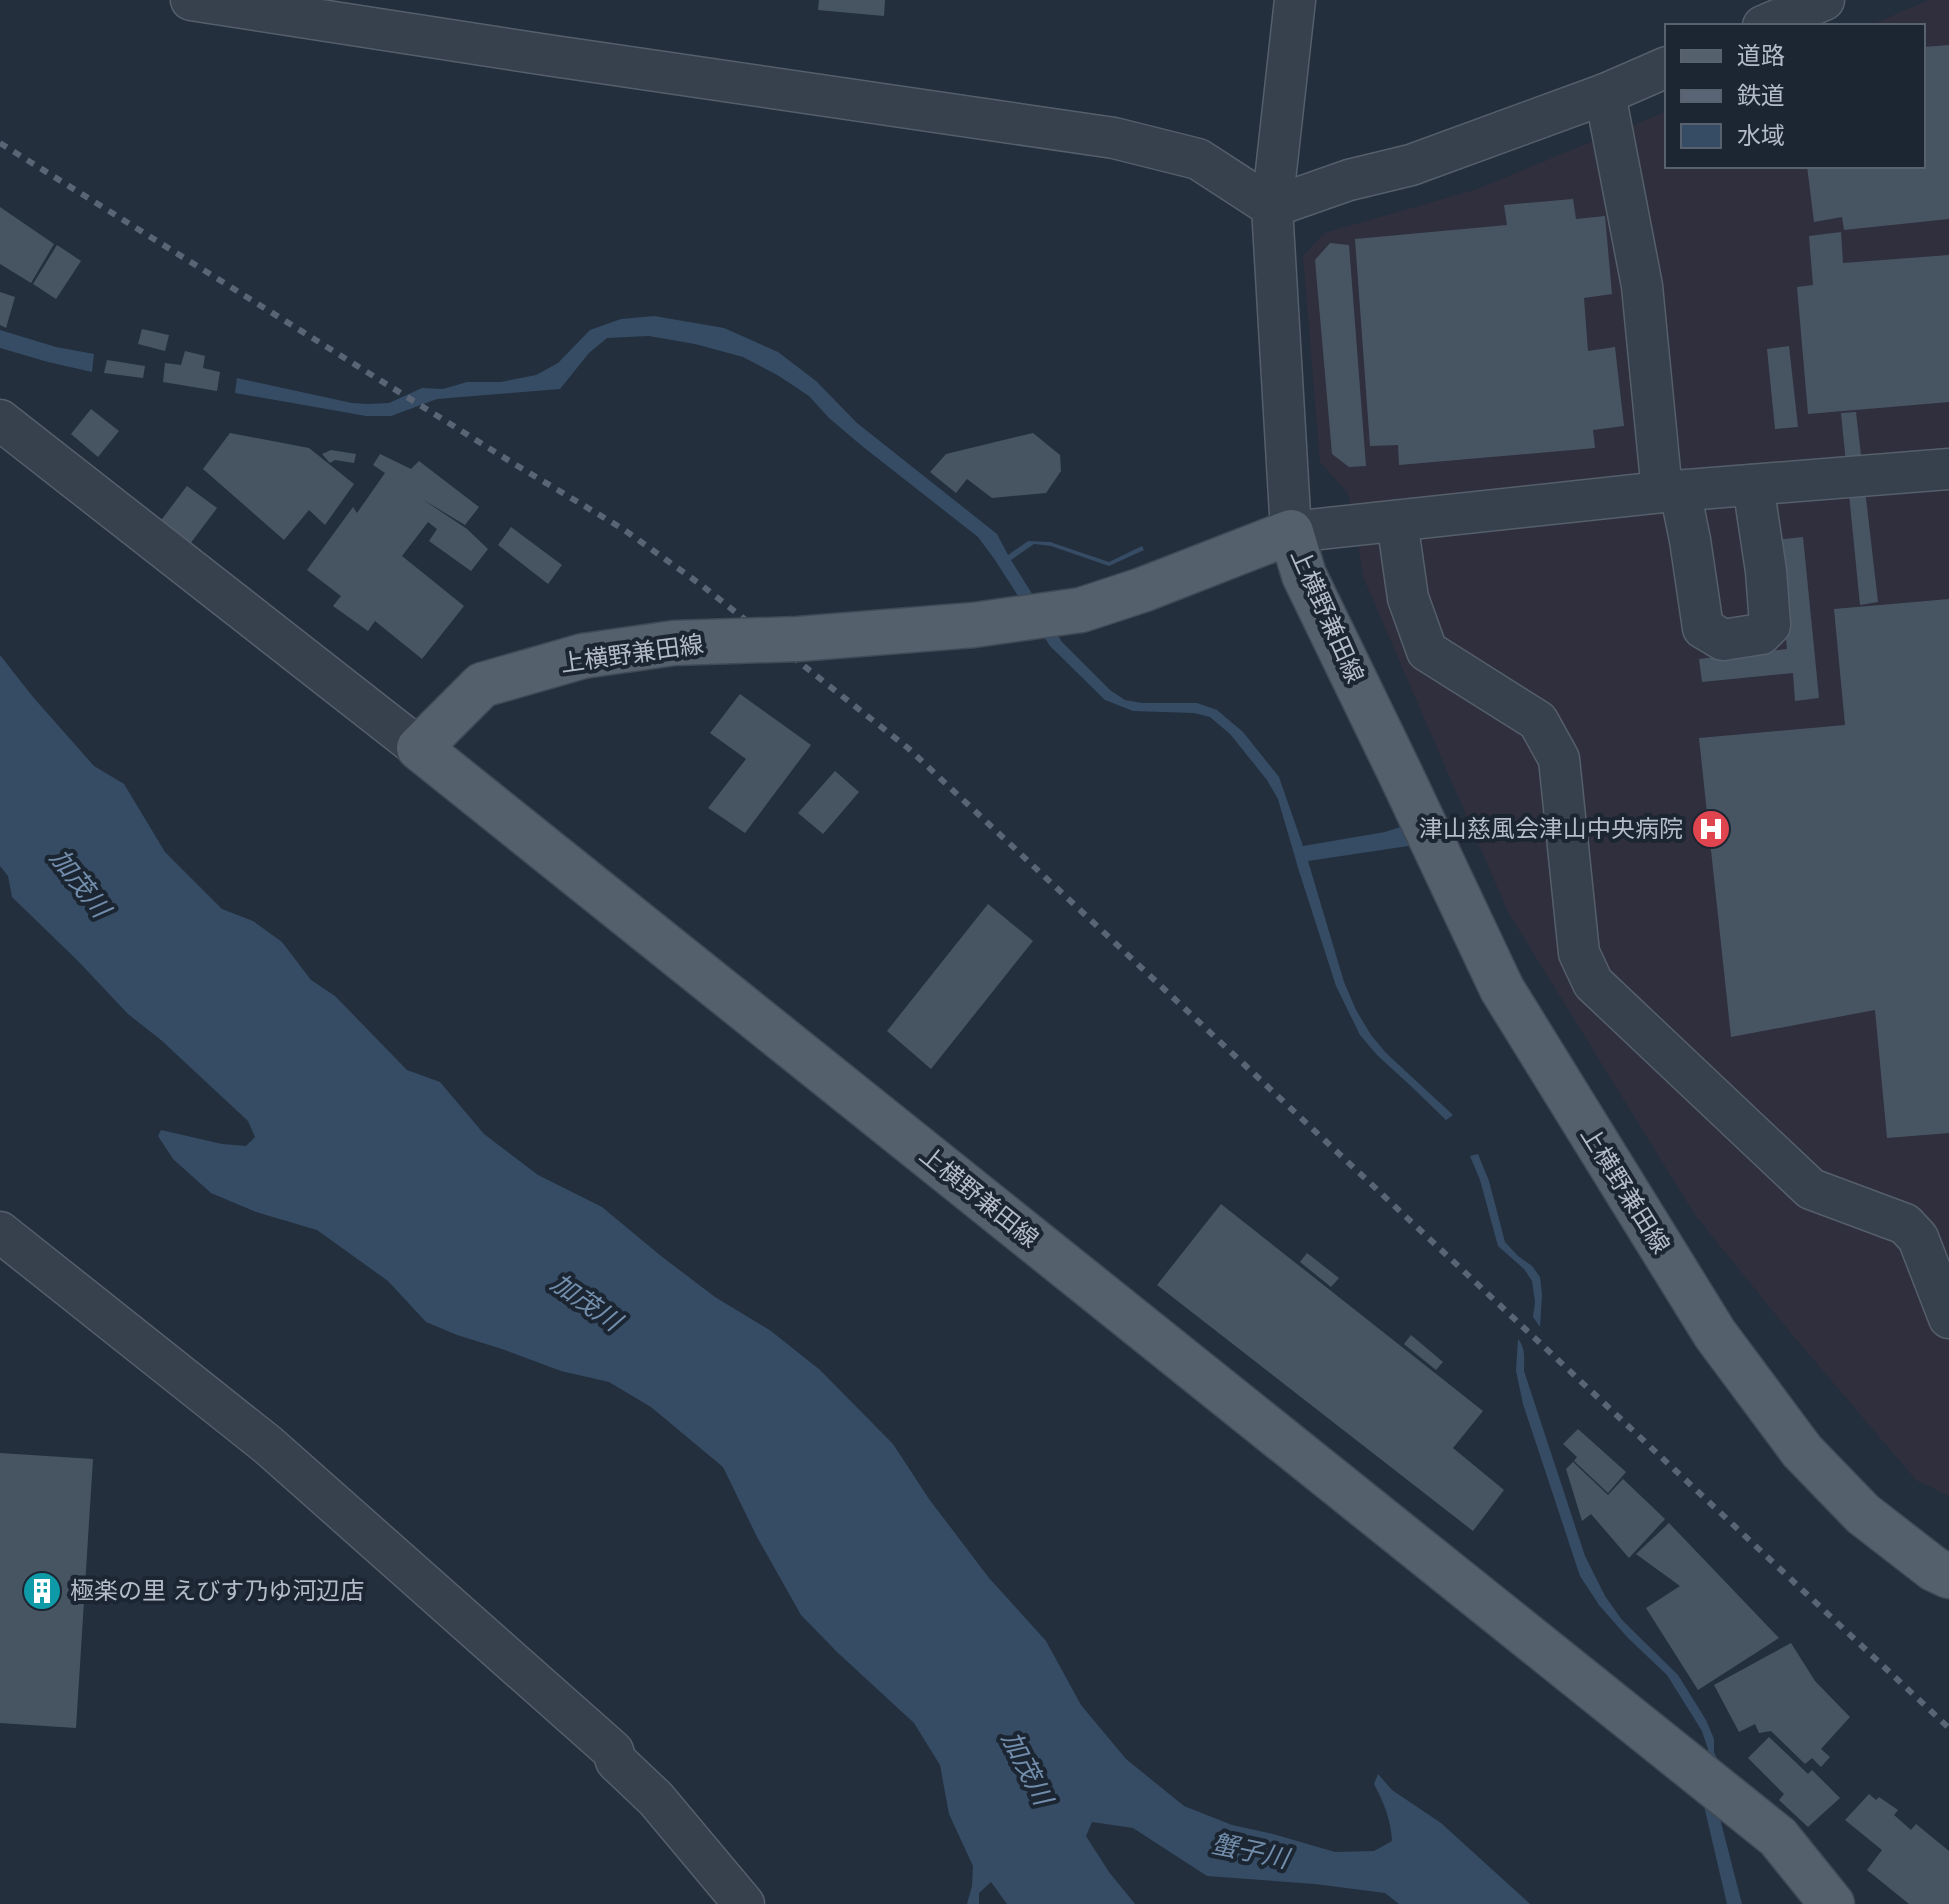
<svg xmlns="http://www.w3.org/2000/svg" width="1949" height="1904" viewBox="0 0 1949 1904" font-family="Mulish,'Noto Sans JP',sans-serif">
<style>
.medical{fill:#302f3e}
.water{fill:#364c64}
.building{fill:#475563}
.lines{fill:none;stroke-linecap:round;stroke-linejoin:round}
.minor-casing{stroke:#555f6b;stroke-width:43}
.major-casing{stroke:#404a56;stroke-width:47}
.minor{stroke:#37414d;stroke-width:40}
.major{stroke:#55606d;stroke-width:44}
.rail{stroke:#596574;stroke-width:6;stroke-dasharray:8 8;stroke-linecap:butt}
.major-bridge-casing{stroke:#404a56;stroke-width:47;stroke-linecap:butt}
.major-bridge{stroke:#55606d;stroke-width:44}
.labels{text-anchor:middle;stroke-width:8;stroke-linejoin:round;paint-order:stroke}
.street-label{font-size:24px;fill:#b3bcc8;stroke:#1c2632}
.poi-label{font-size:24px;fill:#b3bcc8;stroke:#1c2632;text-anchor:end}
.water-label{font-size:26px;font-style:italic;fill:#728eac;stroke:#1c2632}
</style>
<rect width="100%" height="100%" fill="#232f3d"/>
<path class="medical" d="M1928,0H1949V1496L1916,1480L1784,1325L1695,1215L1508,912L1364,579L1348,493L1320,462L1303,256L1324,233L1474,190L1667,111V166H1923V26H1869Z"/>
<g class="water">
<path d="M654,316L724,328L778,352L816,381L857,423L997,534L1008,555L1028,541L1050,542L1109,562L1142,546L1144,550L1109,566L1051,546L1034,544L1011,560L1062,642L1110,690L1125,700L1142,703H1197L1217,710L1243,732L1279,777L1303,846L1385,832L1429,818L1435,842L1308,861L1344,982L1356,1010L1371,1035L1386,1053L1453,1115L1446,1120L1413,1088L1377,1055L1360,1035L1336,986L1299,871L1278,799L1267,780L1230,734L1210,717L1194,713L1133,711L1105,700L1050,646L995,560L978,537L862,446L829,418L809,396L779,376L743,357L695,344L649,336L607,338L589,353L560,389L437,399L391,416H366L235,393L237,378L352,403L368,404L389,403L422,388L443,389L467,382H501L536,375L558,363L590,330L621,319Z"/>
<path d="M0,330L56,347L94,354L92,372L48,362L0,348Z"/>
<path d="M0,655L33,697L94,766L124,784L165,852L222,909L253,921L282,942L311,980L335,996L407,1070L440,1082L484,1134L538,1175L602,1207L661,1256L715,1297L771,1331L820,1370L893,1444L929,1499L989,1578L1046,1641L1081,1705L1126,1759L1184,1806L1232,1825L1273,1834L1335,1852L1374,1851L1392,1841C1391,1820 1384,1803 1374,1784L1378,1774L1392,1790L1441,1823L1530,1904H1399L1385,1893L1315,1884L1207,1876L1133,1828L1092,1822L1086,1836L1109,1872L1135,1904H1007L991,1882L979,1893V1904H967L972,1886L973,1866L949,1814L940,1765L914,1723L837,1652L801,1615L757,1537L723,1467L651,1407L609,1382L561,1371L502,1349L457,1335L426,1322L388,1281L317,1230L256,1212L211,1193L173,1159L158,1136L161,1130L222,1144L246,1146L255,1137L248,1121L161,1040L128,1014L78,961L12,897L8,876L0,866Z"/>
<path d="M1478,1154L1489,1181L1505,1242L1518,1256L1532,1266L1540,1277L1542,1294L1540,1327L1533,1317L1535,1302L1532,1281L1524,1269L1498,1246L1480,1180L1470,1156Z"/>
<path d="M1518,1339C1526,1348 1524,1360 1524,1371L1585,1556L1605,1596L1622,1620L1678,1675L1706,1720L1714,1739V1752L1718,1761L1717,1807L1742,1904H1727L1701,1793L1708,1749L1702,1731L1667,1675L1628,1638L1599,1605L1580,1576L1523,1404L1516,1371Z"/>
</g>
<g class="building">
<path d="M819,0H885L884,16L818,10Z"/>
<path d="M1949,45V219L1844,230L1842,217L1814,222L1807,166H1923V47Z"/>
<path d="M1573,199L1576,219L1605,216L1612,294L1584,298L1588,351L1615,347L1624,426L1593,430L1595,448L1399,465L1398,445L1370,446L1355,239L1507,225L1504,205Z"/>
<path d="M0,207L54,244L31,283L0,264Z"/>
<path d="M1841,232L1843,263L1949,255V402L1808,414L1797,287L1813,285L1809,236Z"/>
<path d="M1330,243L1349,245L1366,466L1349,467L1332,454L1315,260Z"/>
<path d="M57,245L81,261L56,299L33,284Z"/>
<path d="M0,292L15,297L6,328L0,325Z"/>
<path d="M142,329L169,335L165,351L138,344Z"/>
<path d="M1789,346L1798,427L1775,429L1767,349Z"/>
<path d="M185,351L205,356L203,368L220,372L217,391L163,382L165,363L181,365Z"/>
<path d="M107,360L145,366L143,378L104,373Z"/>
<path d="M91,409L119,431L98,457L71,434Z"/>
<path d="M1856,412L1878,602L1860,605L1841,413Z"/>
<path d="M230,433L309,448L354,484L325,525L309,510L284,540L203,469Z"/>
<path d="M1033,433L1060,455L1061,471L1046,493L992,498L967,479L956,493L930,472L946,454Z"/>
<path d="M331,450L356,454L354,463L335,460L330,463L322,454Z"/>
<path d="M380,454L411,469L419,461L479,507L465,525L422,499L467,529L488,549L471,571L429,541L437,529L428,522L402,556L464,606L422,659L375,621L368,631L333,606L341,596L307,570L353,507L357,513L385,473L373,465Z"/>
<path d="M187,486L217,508L190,544L159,523Z"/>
<path d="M511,527L562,565L548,584L498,545Z"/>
<path d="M1803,537L1819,698L1795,701L1793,673L1702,682L1699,659L1787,649L1776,540Z"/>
<path d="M1949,599V1133L1887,1138L1875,1010L1731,1037L1699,738L1845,725L1834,609Z"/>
<path d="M740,694L811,745L745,833L708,808L746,759L710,733Z"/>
<path d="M835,771L859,792L823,834L798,813Z"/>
<path d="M988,904L1033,941L931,1069L887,1031Z"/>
<path d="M1221,1204L1483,1411L1453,1448L1504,1490L1473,1531L1157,1285Z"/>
<path d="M1307,1253L1339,1278L1331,1287L1300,1262Z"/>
<path d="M1411,1335L1443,1362L1436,1370L1404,1344Z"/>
<path d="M1578,1429L1626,1472L1608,1493L1574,1461L1577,1457L1563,1444Z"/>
<path d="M0,1453L93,1459L76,1728L0,1723Z"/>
<path d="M1573,1462L1608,1495L1623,1479L1665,1519L1629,1558L1591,1514L1582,1521L1566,1469Z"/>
<path d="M1669,1523L1779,1638L1698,1690L1646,1608L1680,1586L1636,1554Z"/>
<path d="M1791,1643L1815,1681L1850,1717L1821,1749L1830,1757L1821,1767L1812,1758L1805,1764L1771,1731L1759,1733L1755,1724L1739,1732L1714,1685Z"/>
<path d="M1769,1737L1808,1774L1812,1770L1840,1798L1808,1827L1779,1800L1784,1794L1748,1758Z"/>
<path d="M1869,1794L1876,1800L1879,1797L1898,1810L1894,1815L1911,1830L1916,1824L1949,1851V1904H1909L1867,1870L1882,1850L1845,1820Z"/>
</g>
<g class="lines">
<g class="minor-casing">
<g id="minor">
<path d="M191,0L547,55L1114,138L1198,159L1272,207"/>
<path d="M1295,0L1272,207L1291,532L1662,492L1949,469"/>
<path d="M1763,26L1824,0"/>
<path d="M1605,94L1642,286L1662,492"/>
<path d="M1272,207L1349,180L1411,165L1605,94L1667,67"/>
<path d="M0,420L419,748"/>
<path d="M1680,491L1690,540L1703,628L1723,640L1761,634L1770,625L1766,571L1753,485"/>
<path d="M1397,521L1408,598L1427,651L1538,721L1559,759L1579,953L1593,983L1811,1189L1905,1224L1918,1238L1949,1318"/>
<path d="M0,1232L268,1445L613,1751L616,1761L656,1799L744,1904"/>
</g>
</g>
<g class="major-casing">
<g id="major">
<path d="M1081,610L1142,590L1291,532L1304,575L1400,773L1502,989L1715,1334L1802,1451L1863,1514L1934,1569L1949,1576"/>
<path d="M583,656L482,685L419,748L1778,1837L1832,1904"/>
</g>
</g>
<use href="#minor" class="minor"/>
<use href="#major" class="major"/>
<path class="rail" d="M0,143L516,465L623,529L700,584L908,748L1949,1728"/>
<g class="major-bridge-casing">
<path id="major-bridge" d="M583,656L674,643L798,639L974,625L1081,610"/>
</g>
<use href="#major-bridge" class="major-bridge"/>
</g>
<defs>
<g id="hospital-disc" transform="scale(2)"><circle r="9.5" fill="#e0444e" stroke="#1c2632"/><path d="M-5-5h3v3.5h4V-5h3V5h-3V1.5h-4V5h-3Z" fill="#fff"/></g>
<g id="building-disc" transform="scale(2)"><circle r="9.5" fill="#0f9aa8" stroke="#1c2632"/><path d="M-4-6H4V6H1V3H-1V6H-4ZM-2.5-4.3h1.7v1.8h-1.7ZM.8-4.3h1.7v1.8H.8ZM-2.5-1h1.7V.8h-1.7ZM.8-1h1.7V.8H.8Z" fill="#fff"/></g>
</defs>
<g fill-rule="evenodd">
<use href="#hospital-disc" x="1711" y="829"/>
<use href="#building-disc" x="42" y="1591"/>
</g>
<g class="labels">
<g class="street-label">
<text transform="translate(1327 616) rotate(66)" y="8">上横野兼田線</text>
<text transform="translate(632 654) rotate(-8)" y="8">上横野兼田線</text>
<text transform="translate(1625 1190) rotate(58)" y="8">上横野兼田線</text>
<text transform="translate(979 1197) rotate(39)" y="8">上横野兼田線</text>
</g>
<g class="poi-label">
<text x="1683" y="837">津山慈風会津山中央病院</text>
<text x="70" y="1599" text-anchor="start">極楽の里 えびす乃ゆ河辺店</text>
</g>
<g class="water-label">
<text transform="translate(80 883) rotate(52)" y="9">加茂川</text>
<text transform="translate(586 1302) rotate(35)" y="9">加茂川</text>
<text transform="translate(1027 1768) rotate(63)" y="9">加茂川</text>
<text transform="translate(1250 1851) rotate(12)" y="9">蟹子川</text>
</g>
</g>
<rect x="1665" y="24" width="260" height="144" fill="#1c2632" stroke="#58626e" stroke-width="2"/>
<rect x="1681" y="50" width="40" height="12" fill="#55606d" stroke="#58626e" stroke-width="2"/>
<text x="1737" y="64" font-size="24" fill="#b3bcc8">道路</text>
<rect x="1681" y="90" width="40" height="12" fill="#596574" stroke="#58626e" stroke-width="2"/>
<text x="1737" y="104" font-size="24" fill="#b3bcc8">鉄道</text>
<rect x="1681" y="124" width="40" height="24" fill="#364c64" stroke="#58626e" stroke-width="2"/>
<text x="1737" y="144" font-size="24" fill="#b3bcc8">水域</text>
</svg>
